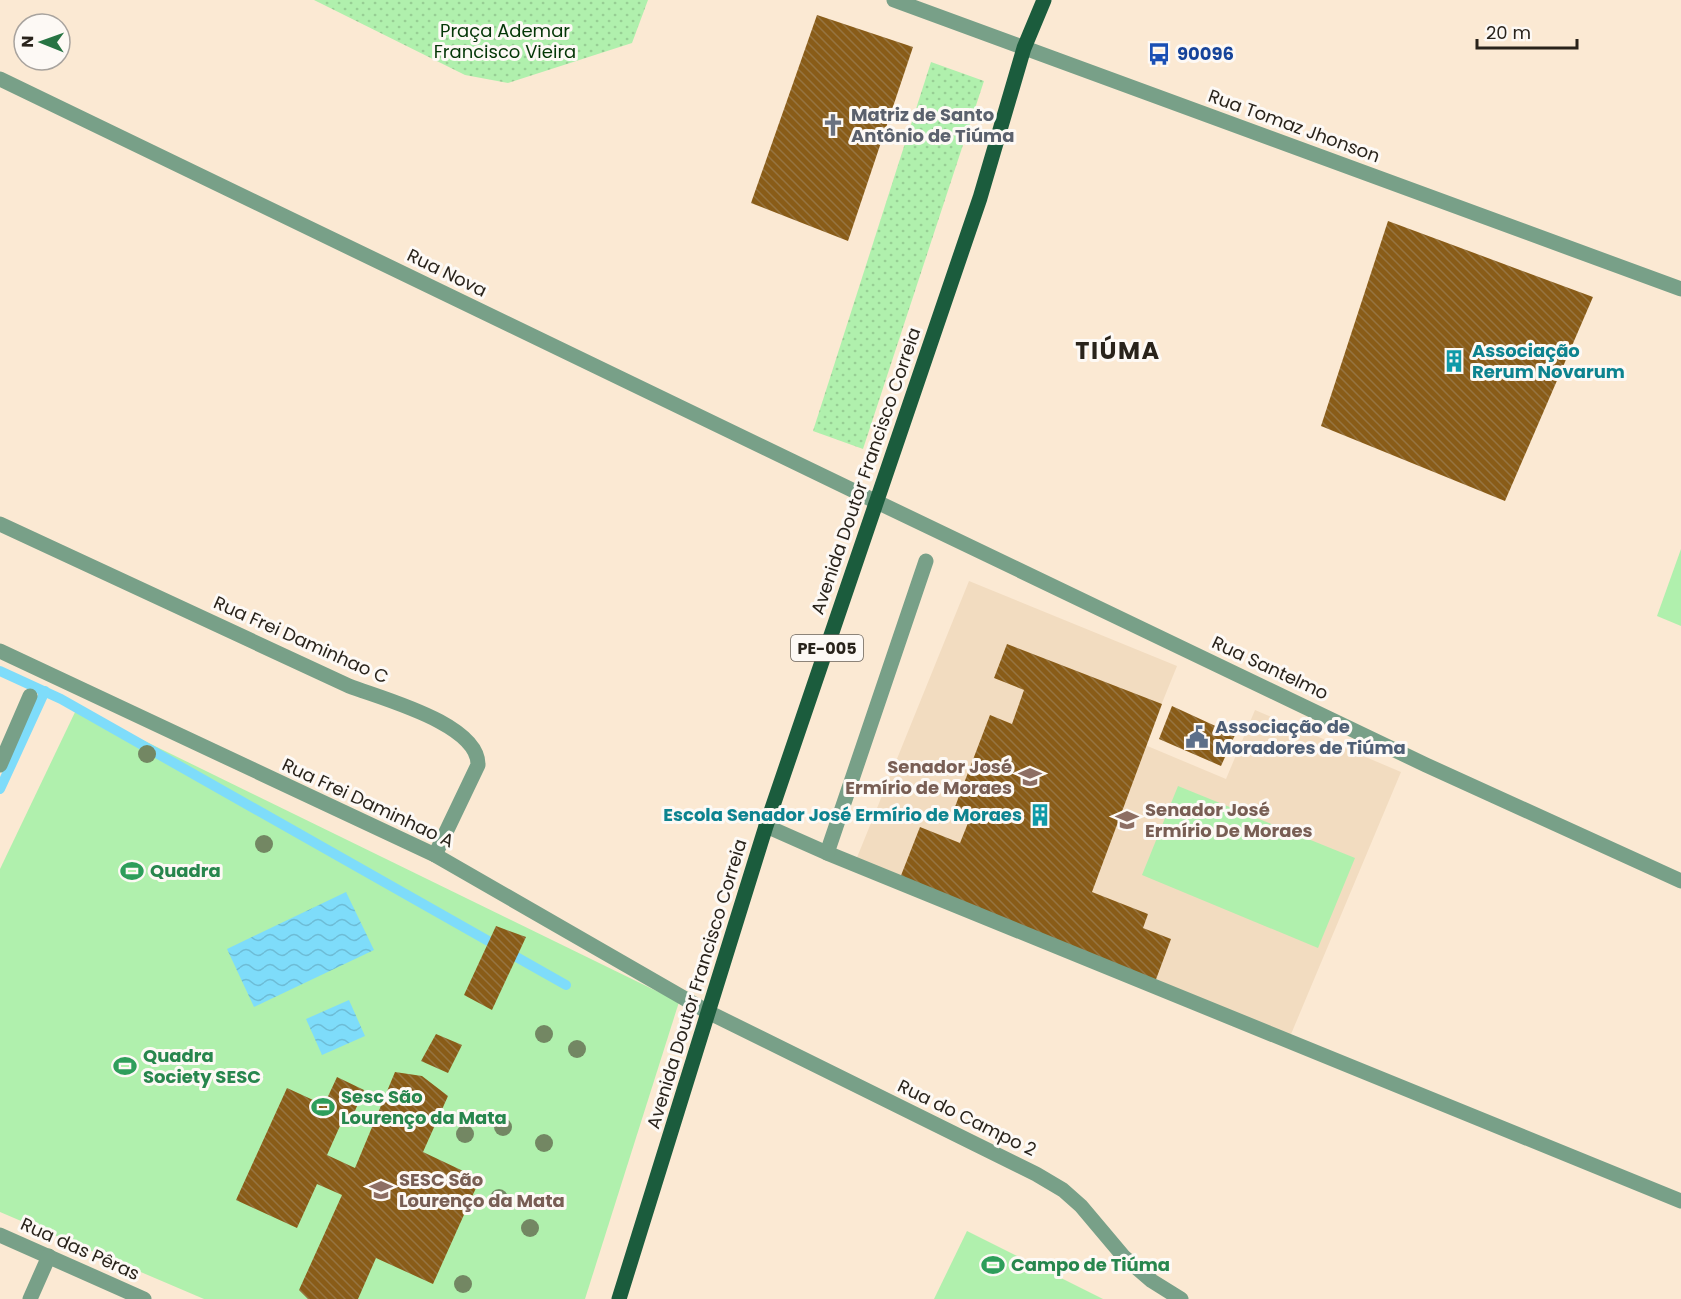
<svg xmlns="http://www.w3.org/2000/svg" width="1681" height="1299" viewBox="0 0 1681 1299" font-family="Poppins,sans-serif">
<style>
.built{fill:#f2dcc0}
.grass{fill:url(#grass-dots)}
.garden{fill:#b0f0ad}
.water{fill:url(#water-waves)}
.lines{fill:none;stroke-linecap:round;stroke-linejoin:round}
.stream{stroke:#7edcfa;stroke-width:10}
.building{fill:url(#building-back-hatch)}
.minor{stroke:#78a088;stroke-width:15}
.primary{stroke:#1b5c3d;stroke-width:15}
.tree{fill:#738763}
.labels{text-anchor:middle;stroke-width:6;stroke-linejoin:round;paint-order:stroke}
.shield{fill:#fdf9f5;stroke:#69635c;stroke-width:1.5}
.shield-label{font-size:16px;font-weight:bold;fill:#29231b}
.park-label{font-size:18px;fill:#043707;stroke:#fdf9f5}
.transit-label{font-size:18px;font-weight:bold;fill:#164399;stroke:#fdf9f5;text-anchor:start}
.worship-label{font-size:18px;font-weight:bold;fill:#5b616d;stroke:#fdf9f5;text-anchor:start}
.street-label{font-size:18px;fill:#29231b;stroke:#fdf9f5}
.culture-label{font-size:18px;font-weight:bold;fill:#0d838f;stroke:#fdf9f5;text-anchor:start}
.service-label{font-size:18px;font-weight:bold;fill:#4e5e75;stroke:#fdf9f5;text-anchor:start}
.education-label{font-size:18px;font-weight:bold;fill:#785e54;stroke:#fdf9f5;text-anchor:start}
.leisure-label{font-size:18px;font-weight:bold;fill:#27864d;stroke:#fdf9f5;text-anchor:start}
.district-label{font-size:24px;font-weight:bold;letter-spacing:1.5px;fill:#29231b;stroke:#fdf9f5}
</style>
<defs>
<pattern id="grass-dots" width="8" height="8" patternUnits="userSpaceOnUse" patternTransform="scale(1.5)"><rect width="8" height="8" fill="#b0f0ad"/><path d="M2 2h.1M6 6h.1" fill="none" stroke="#97ce94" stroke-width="1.8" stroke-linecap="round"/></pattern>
<pattern id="water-waves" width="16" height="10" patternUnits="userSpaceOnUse" patternTransform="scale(1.5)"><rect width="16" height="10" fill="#7edcfa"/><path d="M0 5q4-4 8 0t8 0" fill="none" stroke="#6dbcd6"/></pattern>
<pattern id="building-back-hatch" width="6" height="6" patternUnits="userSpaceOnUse" patternTransform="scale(1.5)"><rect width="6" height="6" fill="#895c18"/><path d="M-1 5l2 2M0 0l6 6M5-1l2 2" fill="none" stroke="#967441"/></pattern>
</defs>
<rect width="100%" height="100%" fill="#fbe9d3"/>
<path class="built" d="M969,581L1177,666L1145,745L1226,779L1255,710L1401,772L1289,1039L856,860Z"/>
<g class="grass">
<path d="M314,0H648L632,43L508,83L465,75Z"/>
<path d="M931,62L984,81L863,449L813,431Z"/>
</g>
<g class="garden">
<path d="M1681,549V626L1657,616Z"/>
<path d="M77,708L679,1002L585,1299H204L0,1212V869Z"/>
<path d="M1178,786L1355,858L1318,948L1142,875Z"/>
<path d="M967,1231L1103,1299H934Z"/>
</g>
<g class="water">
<path d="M346,892L374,950L254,1007L227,949Z"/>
<path d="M349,1000L365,1036L322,1055L306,1019Z"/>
</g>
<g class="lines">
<g class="stream">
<path d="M0,671L61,699L566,985"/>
<path d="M0,789L45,691"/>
</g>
</g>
<g class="building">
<path d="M817,15L913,47L848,241L751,203Z"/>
<path d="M1388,221L1593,297L1505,501L1321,426Z"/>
<path d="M1007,644L1162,704L1092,892L1148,914L1143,928L1171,939L1155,982L900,878L920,827L960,843L970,818L953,812L990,715L1012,724L1024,690L994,678Z"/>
<path d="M1172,706L1235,735L1221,766L1159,739Z"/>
<path d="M496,926L526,937L492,1010L464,995Z"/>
<path d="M436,1034L462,1045L448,1073L421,1061Z"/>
<path d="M395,1072L422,1076L448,1096L423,1152L480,1179L433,1284L376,1258L358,1299H308L299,1290L342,1195L317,1184L297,1228L236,1200L287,1088L324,1105L337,1077L364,1090L351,1120L344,1117L327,1155L355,1168Z"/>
</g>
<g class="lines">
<g class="minor">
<path d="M894,0L1681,289"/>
<path d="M0,79L877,502L1426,765L1681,881"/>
<path d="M0,524L349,686C383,699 479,724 478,765L435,855"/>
<path d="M0,651L435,855L708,1012L1036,1174L1063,1190L1081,1206L1124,1257L1152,1281L1181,1299"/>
<path d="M0,765L30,696"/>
<path d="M766,826L827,853L1681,1201"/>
<path d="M827,853L926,561"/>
<path d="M0,1235L144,1299"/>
<path d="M30,1299L49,1256"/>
</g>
<path class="primary" d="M619,1299L766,826L980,198L1024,48L1044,0"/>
</g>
<g class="tree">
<circle cx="147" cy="754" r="9"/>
<circle cx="264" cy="844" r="9"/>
<circle cx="544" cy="1034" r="9"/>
<circle cx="577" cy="1049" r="9"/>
<circle cx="503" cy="1127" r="9"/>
<circle cx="465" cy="1134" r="9"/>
<circle cx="544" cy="1143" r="9"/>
<circle cx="499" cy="1198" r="9"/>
<circle cx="530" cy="1228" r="9"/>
<circle cx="463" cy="1284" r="9"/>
</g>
<defs>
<g id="bus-bare" transform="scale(1.8)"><path d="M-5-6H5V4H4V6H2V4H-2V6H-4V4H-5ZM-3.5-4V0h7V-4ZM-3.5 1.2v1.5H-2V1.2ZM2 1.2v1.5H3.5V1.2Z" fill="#1a4fb4" stroke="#fdf9f5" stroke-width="2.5" paint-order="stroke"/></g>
<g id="church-bare" transform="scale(1.8)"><path d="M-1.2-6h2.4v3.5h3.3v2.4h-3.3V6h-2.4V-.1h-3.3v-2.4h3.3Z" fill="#6b7280" stroke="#fdf9f5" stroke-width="2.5" paint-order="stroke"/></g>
<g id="building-bare" transform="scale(1.8)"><path d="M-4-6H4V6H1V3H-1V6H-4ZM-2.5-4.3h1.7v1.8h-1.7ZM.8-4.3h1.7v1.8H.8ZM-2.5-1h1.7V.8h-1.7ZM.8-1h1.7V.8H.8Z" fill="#0f9aa8" stroke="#fdf9f5" stroke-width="2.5" paint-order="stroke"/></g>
<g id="civic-bare" transform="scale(1.8)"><path d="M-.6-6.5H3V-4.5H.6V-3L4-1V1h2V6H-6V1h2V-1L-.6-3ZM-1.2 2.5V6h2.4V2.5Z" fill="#5c6f8a" stroke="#fdf9f5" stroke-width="2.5" paint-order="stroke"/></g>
<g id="school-bare" transform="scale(1.8)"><path d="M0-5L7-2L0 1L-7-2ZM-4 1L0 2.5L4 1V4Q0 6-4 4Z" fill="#8d6e63" stroke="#fdf9f5" stroke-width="2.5" paint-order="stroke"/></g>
<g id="stadium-bare" transform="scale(1.8)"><path d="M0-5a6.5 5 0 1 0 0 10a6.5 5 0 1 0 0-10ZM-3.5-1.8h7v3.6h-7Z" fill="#2e9e5b" stroke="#fdf9f5" stroke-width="2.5" paint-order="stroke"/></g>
</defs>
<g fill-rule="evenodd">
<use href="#bus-bare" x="1159" y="54"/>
<use href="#church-bare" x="833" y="125"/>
<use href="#building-bare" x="1454" y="361"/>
<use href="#civic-bare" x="1197" y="737"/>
<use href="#school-bare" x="1030" y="777"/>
<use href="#building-bare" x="1040" y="815"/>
<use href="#school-bare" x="1127" y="820"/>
<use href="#stadium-bare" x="132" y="871"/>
<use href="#stadium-bare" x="125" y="1066"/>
<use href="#stadium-bare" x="323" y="1107"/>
<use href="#school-bare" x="381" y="1190"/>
<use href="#stadium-bare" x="993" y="1265"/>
</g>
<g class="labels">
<rect class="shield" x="791" y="635" width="72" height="26" rx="4.5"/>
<g class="shield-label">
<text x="827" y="654">PE-005</text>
</g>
<g class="park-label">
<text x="505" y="37">Praça Ademar<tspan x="505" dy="21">Francisco Vieira</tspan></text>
</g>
<g class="transit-label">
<text x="1177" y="60">90096</text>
</g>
<g class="worship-label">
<text x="851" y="121">Matriz de Santo<tspan x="851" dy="21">Antônio de Tiúma</tspan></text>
</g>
<g class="street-label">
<text transform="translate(1294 126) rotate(20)" y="6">Rua Tomaz Jhonson</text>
<text transform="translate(447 273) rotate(26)" y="6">Rua Nova</text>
<text transform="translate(866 471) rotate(-71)" y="6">Avenida Doutor Francisco Correia</text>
<text transform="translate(301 640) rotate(24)" y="6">Rua Frei Daminhao C</text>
<text transform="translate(1270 668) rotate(25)" y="6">Rua Santelmo</text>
<text transform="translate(368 803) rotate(25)" y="6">Rua Frei Daminhao A</text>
<text transform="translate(697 984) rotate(-73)" y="6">Avenida Doutor Francisco Correia</text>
<text transform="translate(967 1118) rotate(26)" y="6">Rua do Campo 2</text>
<text transform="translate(80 1249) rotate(24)" y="6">Rua das Pêras</text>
</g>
<g class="culture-label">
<text x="1472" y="357">Associação<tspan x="1472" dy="21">Rerum Novarum</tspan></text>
<text x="1022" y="821" text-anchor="end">Escola Senador José Ermírio de Moraes</text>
</g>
<g class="service-label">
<text x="1215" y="733">Associação de<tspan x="1215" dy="21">Moradores de Tiúma</tspan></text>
</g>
<g class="education-label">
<text x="1012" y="773" text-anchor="end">Senador José<tspan x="1012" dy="21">Ermírio de Moraes</tspan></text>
<text x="1145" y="816">Senador José<tspan x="1145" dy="21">Ermírio De Moraes</tspan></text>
<text x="399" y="1186">SESC São<tspan x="399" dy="21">Lourenço da Mata</tspan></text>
</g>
<g class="leisure-label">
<text x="150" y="877">Quadra</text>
<text x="143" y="1062">Quadra<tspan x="143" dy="21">Society SESC</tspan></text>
<text x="341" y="1103">Sesc São<tspan x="341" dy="21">Lourenço da Mata</tspan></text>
<text x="1011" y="1271">Campo de Tiúma</text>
</g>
<g class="district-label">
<text x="1118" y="359">TIÚMA</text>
</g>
</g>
<g transform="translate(42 42) rotate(271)"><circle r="28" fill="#fdf9f5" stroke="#a8a39e" stroke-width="1.5"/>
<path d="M0-4.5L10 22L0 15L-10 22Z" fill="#277443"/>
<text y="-9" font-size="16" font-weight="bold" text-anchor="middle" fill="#29231b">N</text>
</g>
<path d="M1477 39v9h100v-9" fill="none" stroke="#29231b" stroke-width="3"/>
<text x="1486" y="39" font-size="18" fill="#29231b" stroke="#fdf9f5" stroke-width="4.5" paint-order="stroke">20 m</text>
</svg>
